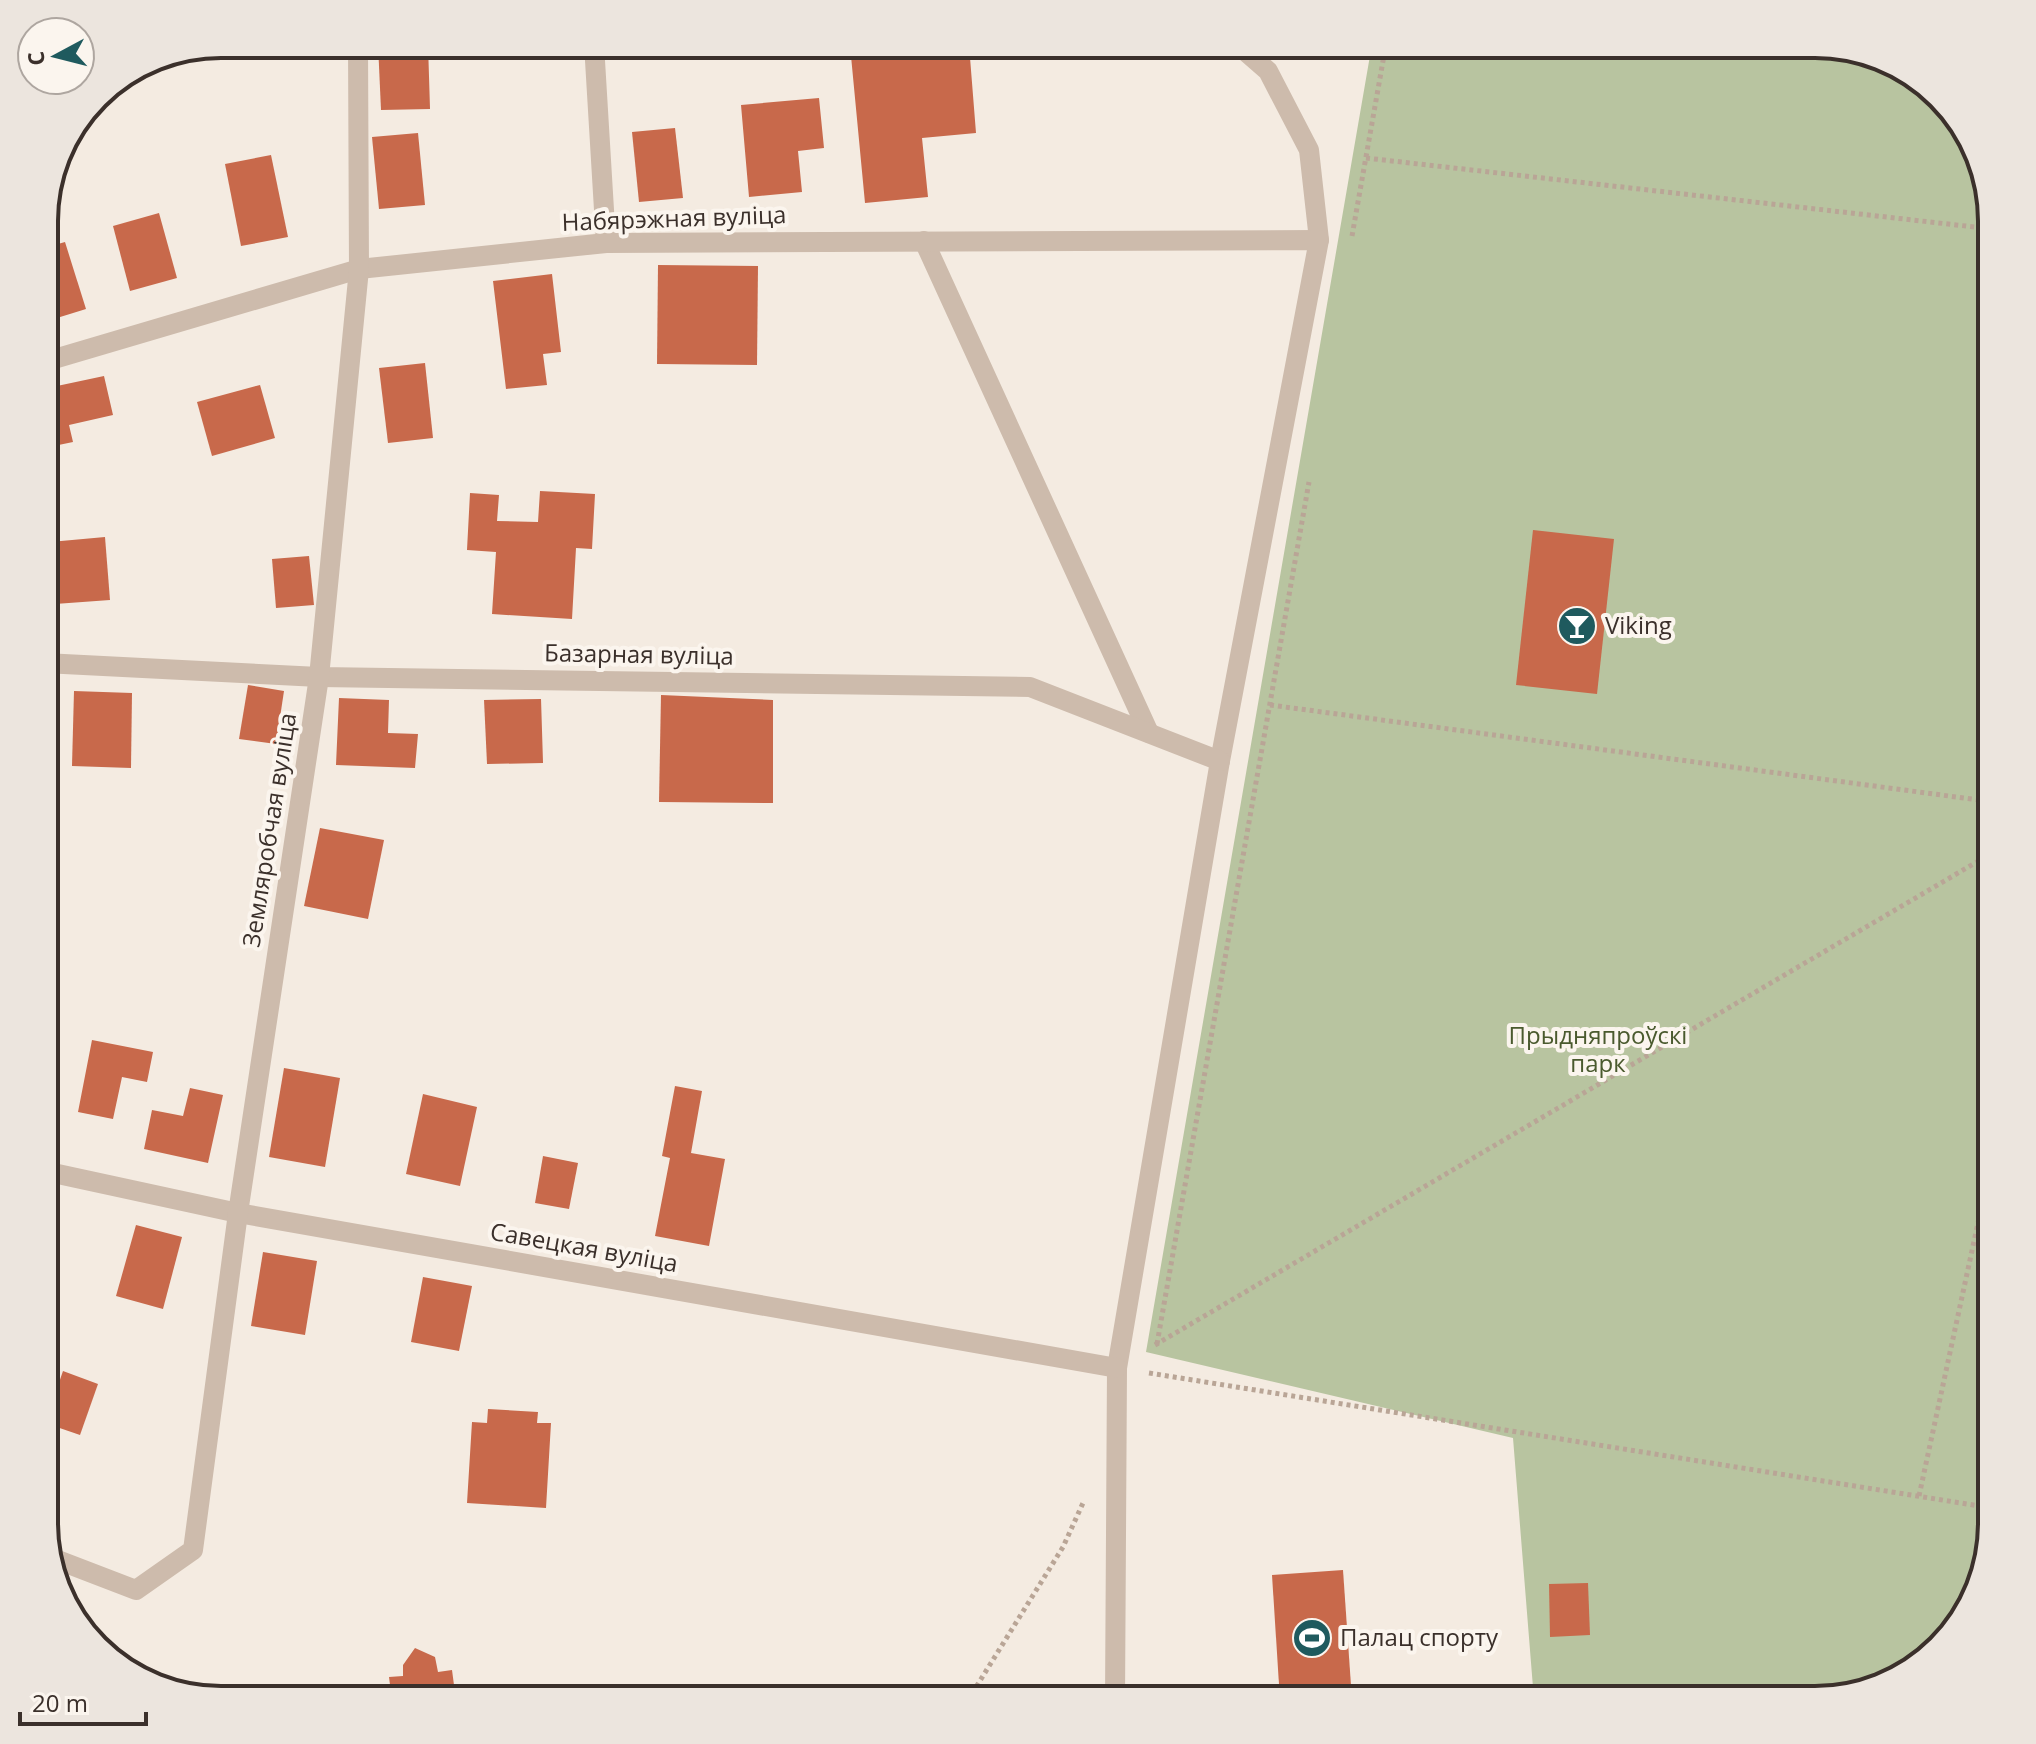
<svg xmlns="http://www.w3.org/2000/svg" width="2036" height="1744" viewBox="0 0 2036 1744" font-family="'Open Sans',sans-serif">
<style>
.green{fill:#b8c4a0}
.building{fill:#c8694b}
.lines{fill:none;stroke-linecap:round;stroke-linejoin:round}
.path{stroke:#b9a596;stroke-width:5;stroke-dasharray:4 4;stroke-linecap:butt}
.service{stroke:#cdbbac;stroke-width:20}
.minor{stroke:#cdbbac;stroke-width:20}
.labels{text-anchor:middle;stroke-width:8;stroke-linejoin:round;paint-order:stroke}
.street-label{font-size:24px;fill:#3b302b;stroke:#fbf5ee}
.poi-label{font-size:24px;fill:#3b302b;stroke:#fbf5ee;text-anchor:start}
.park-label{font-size:24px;fill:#4a5a2e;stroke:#fbf5ee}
.rim{fill:none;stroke:#3b302b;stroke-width:4}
</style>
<rect width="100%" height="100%" fill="#f4ebe1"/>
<path class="green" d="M1372,44H1816L1882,57L1932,88L1978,153L1992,221V1524L1979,1590L1948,1640L1883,1686L1815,1700H1534L1513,1438L1146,1352Z"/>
<g class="building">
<path d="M378,44H428L430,109L381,110Z"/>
<path d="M969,45L976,133L922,138L928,197L865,203L851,56Z"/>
<path d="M819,98L824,148L798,151L802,192L749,197L741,105Z"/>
<path d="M675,128L683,198L639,202L632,132Z"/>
<path d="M418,133L425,205L379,209L372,137Z"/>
<path d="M271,155L288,237L241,246L225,164Z"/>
<path d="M159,213L177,278L130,291L113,226Z"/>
<path d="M65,242L86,309L44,322V248Z"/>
<path d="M658,265L758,266L757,365L657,364Z"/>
<path d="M552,274L561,352L543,354L547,385L506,389L493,281Z"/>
<path d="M425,363L433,438L388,443L379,368Z"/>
<path d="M104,376L113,415L69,425L73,442L49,447L44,429V379L56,377L57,386Z"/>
<path d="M260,385L275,438L212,456L197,402Z"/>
<path d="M540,491L595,494L592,549L576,548L572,619L492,614L496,552L467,550L470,493L499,495L497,521L538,522Z"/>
<path d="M1533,530L1614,539L1597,694L1516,685Z"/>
<path d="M105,537L110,600L55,604L50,542Z"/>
<path d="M309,556L314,605L276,608L272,559Z"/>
<path d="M248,685L284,691L276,744L239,739Z"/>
<path d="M74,691L132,693L131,768L72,766Z"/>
<path d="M661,695L773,700V803L659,802Z"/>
<path d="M339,698L389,700L388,733L418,734L415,768L336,765Z"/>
<path d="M541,699L543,763L487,764L484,700Z"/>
<path d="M320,828L384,840L368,919L304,906Z"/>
<path d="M44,978L55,980L46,1032L44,1031Z"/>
<path d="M92,1040L153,1052L147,1082L122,1077L113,1119L78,1112Z"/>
<path d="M284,1068L340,1078L325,1167L269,1157Z"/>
<path d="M675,1086L702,1091L691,1153L725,1159L709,1246L655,1236L670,1158L662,1156Z"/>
<path d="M190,1088L223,1095L208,1163L144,1149L152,1110L183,1116Z"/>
<path d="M423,1094L477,1107L460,1186L406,1174Z"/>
<path d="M543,1156L578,1163L569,1209L535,1203Z"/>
<path d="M44,1224L55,1227L45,1262L44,1261Z"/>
<path d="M136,1225L182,1237L163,1309L116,1296Z"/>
<path d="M263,1252L317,1261L305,1335L251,1326Z"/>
<path d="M423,1277L472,1286L459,1351L411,1342Z"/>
<path d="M63,1371L98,1384L80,1435L45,1423Z"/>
<path d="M488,1409L538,1412L537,1423H551L546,1508L467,1503L472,1422L487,1423Z"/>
<path d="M1343,1570L1352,1700H1280L1272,1575Z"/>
<path d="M1588,1583L1590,1635L1550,1637L1549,1584Z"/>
<path d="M415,1648L435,1657L438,1672L452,1670L456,1700H392L389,1677L403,1676V1665Z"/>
</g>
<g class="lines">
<g class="path">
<path d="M1366,158L1992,229"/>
<path d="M1352,236L1386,44"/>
<path d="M1270,705L1986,801"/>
<path d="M1157,1344L1309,482"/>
<path d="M1155,1345L1992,853"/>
<path d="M1149,1373L1992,1508"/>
<path d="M1919,1496L1992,1158"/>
<path d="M968,1700L1063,1547L1083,1503"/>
</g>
<g class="service">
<path d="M594,44L606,243"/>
<path d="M1237,44L1268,71L1309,150L1319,240"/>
</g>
<g class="minor">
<path d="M924,241L1149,733"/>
<path d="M44,362L359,269L606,243L1319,240L1220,761L1117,1368L1115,1700"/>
<path d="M44,663L319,677L1030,687L1220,761"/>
<path d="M44,1171L238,1213L1117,1368"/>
<path d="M50,1557L136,1590L193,1550L238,1213L319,677L359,269L358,44"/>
</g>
</g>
<defs>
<g id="bar-disc" transform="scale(2)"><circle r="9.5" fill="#1f5a5e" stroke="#fbf5ee"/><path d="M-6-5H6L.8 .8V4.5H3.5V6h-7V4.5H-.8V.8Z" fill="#fff"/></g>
<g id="stadium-disc" transform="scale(2)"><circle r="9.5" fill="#1f5a5e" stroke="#fbf5ee"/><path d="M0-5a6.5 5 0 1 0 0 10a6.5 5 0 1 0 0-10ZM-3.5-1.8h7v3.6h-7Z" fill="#fff"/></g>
</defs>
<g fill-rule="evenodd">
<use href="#bar-disc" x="1577" y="626"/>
<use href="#stadium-disc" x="1312" y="1638"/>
</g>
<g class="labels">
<g class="street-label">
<text transform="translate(674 219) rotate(-2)" y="8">Набярэжная вуліца</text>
<text transform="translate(639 655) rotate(1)" y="8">Базарная вуліца</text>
<text transform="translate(270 830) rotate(-81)" y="8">Земляробчая вуліца</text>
<text transform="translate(584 1248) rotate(10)" y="8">Савецкая вуліца</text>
</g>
<g class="poi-label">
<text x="1605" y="634">Viking</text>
<text x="1340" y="1646">Палац спорту</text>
</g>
<g class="park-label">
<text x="1598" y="1044">Прыдняпроўскі<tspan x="1598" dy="28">парк</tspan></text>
</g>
</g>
<path d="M0 0H2036V1744H0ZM221 58H1815A163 163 0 0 1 1978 221V1523A163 163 0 0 1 1815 1686H221A163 163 0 0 1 58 1523V221A163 163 0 0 1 221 58Z" fill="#ece5de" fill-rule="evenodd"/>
<path class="rim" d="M221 58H1815A163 163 0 0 1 1978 221V1523A163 163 0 0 1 1815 1686H221A163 163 0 0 1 58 1523V221A163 163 0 0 1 221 58Z"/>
<g transform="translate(56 56) rotate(263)"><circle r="38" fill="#fbf5ee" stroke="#aea6a0" stroke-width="2"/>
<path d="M0-6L14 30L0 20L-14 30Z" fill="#1f5a5e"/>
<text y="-12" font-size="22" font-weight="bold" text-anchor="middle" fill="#3b302b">С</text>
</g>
<path d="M20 1712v12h126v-12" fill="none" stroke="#3b302b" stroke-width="4"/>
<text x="32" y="1712" font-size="24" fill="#3b302b" stroke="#fbf5ee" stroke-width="6" paint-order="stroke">20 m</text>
</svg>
